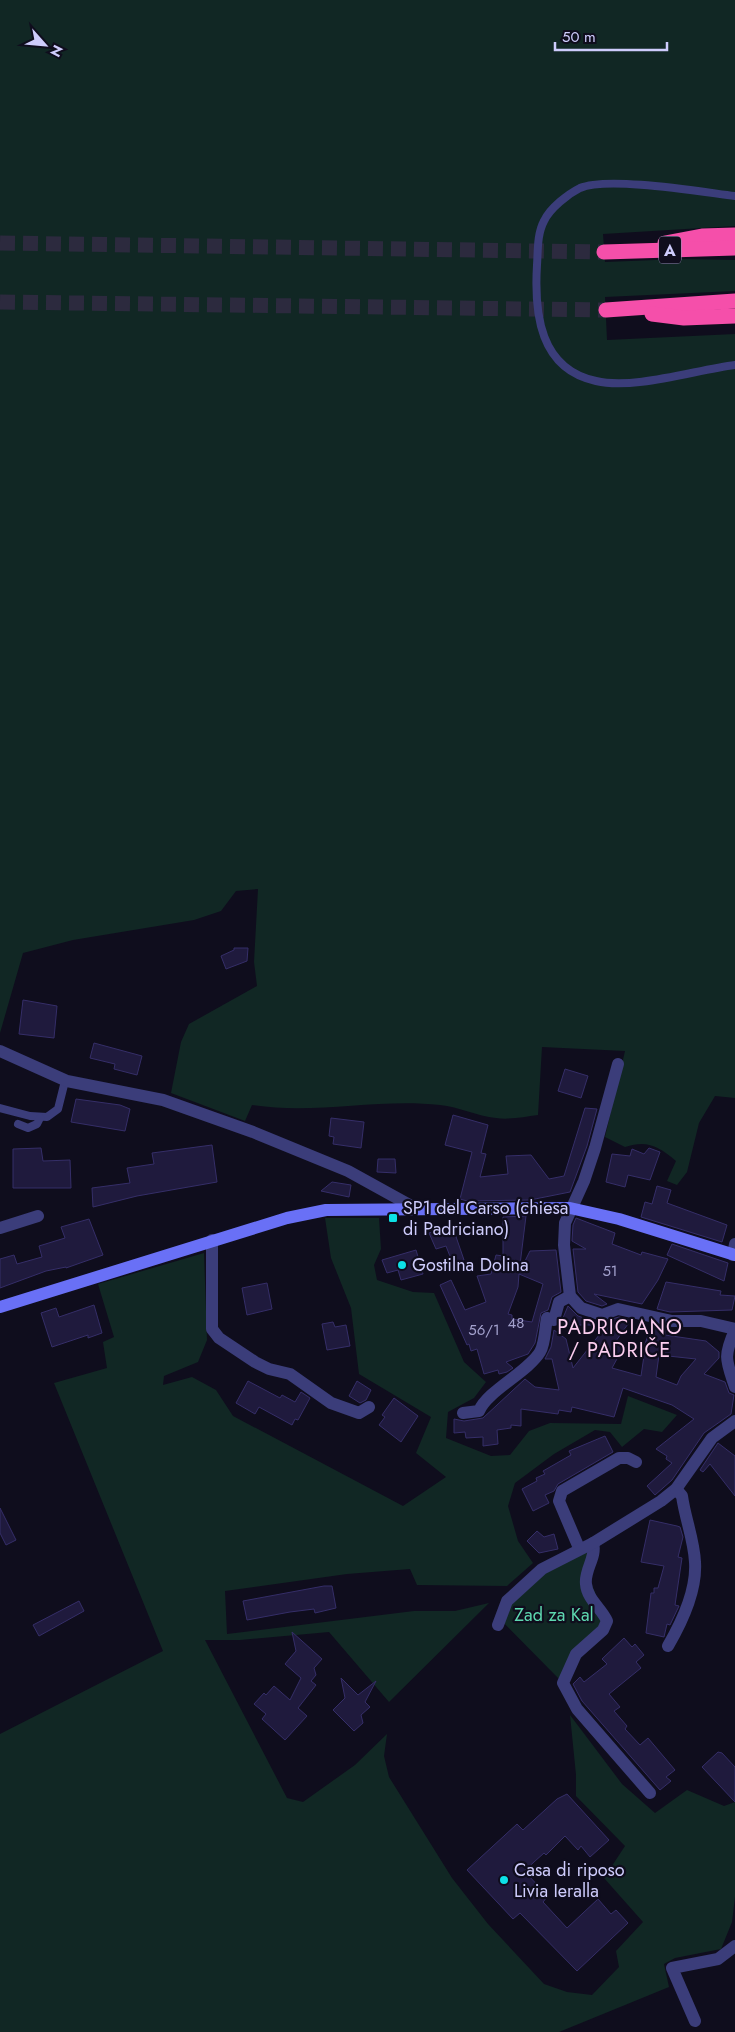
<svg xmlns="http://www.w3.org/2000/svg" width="735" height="2032" viewBox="0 0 735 2032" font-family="Jost,sans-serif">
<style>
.green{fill:#112724}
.building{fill:#1f1a3d;stroke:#352e68;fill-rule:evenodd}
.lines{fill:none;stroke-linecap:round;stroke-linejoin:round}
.motorway-tunnel{stroke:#2c2a3e;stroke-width:15;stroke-dasharray:15 8;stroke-linecap:butt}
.service{stroke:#3b3d7a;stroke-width:8}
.minor{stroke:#3b3d7a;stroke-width:12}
.tertiary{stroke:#3b3d7a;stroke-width:12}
.secondary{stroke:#6970f6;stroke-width:12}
.motorway{stroke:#f54faa;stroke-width:15}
.poi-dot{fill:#0de1e7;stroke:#0f0d1d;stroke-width:2}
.labels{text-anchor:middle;stroke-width:4.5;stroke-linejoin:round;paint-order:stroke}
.number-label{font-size:15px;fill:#a2a0cc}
.shield{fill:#0f0d1d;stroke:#9593b9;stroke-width:1}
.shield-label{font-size:16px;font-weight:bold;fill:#ceccfc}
.poi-label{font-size:18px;fill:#ceccfc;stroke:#0f0d1d;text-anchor:start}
.park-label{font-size:18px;fill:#5ed7b0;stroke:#0f0d1d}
.quarter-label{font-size:20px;letter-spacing:1px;fill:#fcceef;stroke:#0f0d1d}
</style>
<rect width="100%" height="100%" fill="#0f0d1d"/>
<g class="green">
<path d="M0,0H735V226L603,234L605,262L681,259L735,260V291L605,297L607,340L735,334V1098L715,1096L699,1123L687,1172L677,1185L667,1181L676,1161C658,1146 647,1140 625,1147L605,1137L625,1051L542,1047L538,1115C524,1117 509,1120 496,1118C477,1116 459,1107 440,1105C377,1098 315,1115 252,1105L245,1121L171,1093L181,1042L189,1024L257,986L254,962L258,889L236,891L221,911L194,920L73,940L23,953L0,1033Z"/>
<path d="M325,1218H379L381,1249L374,1265L377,1280L413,1292L434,1293L464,1362L486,1382L474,1398L448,1412L446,1438L491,1456L510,1455L529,1431L550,1423L621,1424L628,1396L677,1415L662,1432L644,1429L622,1447L610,1432L595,1430L554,1454L515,1483L508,1506L518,1541L533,1563L507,1586L417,1585L410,1569L347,1574L225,1591L227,1634L414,1611H455L489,1603L389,1702L329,1632L240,1640H205L287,1798L303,1802L355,1765L387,1734L384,1756L389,1777L452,1878L488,1924L544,1984L567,1992L592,1995L619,1967L616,1951L643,1922L604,1878L625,1846L576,1796V1775L570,1715L622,1784L655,1813L687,1790L724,1806L735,1802V1897L732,1922L721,1949L675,1958L664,1964L669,1987L559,2032H0V1734L163,1651L54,1383L107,1368L103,1342L114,1337L98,1284L204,1253L207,1340L198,1362L164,1376L163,1385L192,1377L216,1390L233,1416L403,1506L446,1477L416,1453L431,1417L359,1374L351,1308L331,1258Z"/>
<path d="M593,1543L587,1573L607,1621L563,1683L500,1619L507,1601L542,1569Z"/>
</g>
<g class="building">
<path d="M234,948H248L247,961L226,969L221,956L234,950Z"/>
<path d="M23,1000L57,1006L54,1038L19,1034Z"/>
<path d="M94,1043L142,1056L137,1075L114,1069L115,1064L90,1058Z"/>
<path d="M565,1069L588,1076L581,1098L558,1091Z"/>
<path d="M76,1099L120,1105L130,1109L125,1131L71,1122Z"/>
<path d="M585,1108L597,1109L587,1146L570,1192L530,1200L467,1201L460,1199L472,1152L445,1145L453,1115L488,1125L481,1153L486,1154L480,1177L508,1174L506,1156L531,1155L549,1179L564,1176Z"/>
<path d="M331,1118L364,1122L361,1148L333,1144L334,1137L329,1136Z"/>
<path d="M212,1145L217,1182L137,1196L93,1207L92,1188L130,1183L127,1168L154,1164L152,1153Z"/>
<path d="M41,1148L43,1161L70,1160L71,1188H13V1149Z"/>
<path d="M649,1148L660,1152L650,1180L628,1175L625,1187L606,1182L612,1154L630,1156L632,1149L644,1154Z"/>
<path d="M378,1159H395L396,1173L377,1172Z"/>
<path d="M332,1182L351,1185L349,1197L321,1191Z"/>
<path d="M657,1186L671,1190L667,1203L727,1225L722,1242L641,1217L645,1202L652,1204Z"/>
<path d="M526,1216L519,1273L530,1251L556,1250L561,1292L552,1297L548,1310L541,1313L535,1343L528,1354L506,1362L513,1368L507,1372L499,1374L498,1370L484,1374L477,1349L471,1351L469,1344L467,1345L440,1285L451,1280L465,1310L486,1302L477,1276L491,1274L496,1255L503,1256V1217ZM519,1274L543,1284L532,1322L512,1319V1315L508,1314L518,1287Z"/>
<path d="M576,1218L615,1233L612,1244L641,1255L642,1252L668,1259L658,1280L642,1304L594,1294L607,1304L602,1306L586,1301L578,1292L573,1249H586L572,1241L573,1225Z"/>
<path d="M89,1219L103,1255L66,1268V1267L46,1271L0,1288V1259L14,1255L17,1264L42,1257L39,1246L65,1238L61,1227Z"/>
<path d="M452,1225L464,1260L453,1264L446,1246L436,1249L429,1233Z"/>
<path d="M672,1244L728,1263L724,1281L667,1255Z"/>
<path d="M416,1250L423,1274L401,1280L398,1270L387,1273L382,1260Z"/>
<path d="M666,1282L721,1291L720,1295L735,1296L732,1310L670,1312L657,1309Z"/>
<path d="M267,1283L272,1309L247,1315L242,1288Z"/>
<path d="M94,1305L102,1333L88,1338V1335L52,1347L41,1313L56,1308L59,1317Z"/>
<path d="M568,1306L578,1316L599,1323L619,1317L628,1319L634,1324H628L616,1341L624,1346L612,1368L641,1376L645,1349H643L652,1325L666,1328L665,1335L706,1341L719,1352V1358L704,1374L725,1382L729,1393L734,1395L731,1414L704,1433L672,1480L655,1495L647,1486L672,1463L666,1459L667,1456L656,1449L694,1419L672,1405L623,1388L614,1417L572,1407L571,1412L559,1410L558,1414L521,1409V1426L511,1425V1428L497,1430L498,1444L483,1446V1437L466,1438L465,1432L454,1433V1419L464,1421L483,1418L525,1379L535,1387L559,1390L552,1359H545L551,1347L554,1330L566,1339L573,1368L607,1325H560ZM659,1355L696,1359L681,1376L677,1385L656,1377Z"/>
<path d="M333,1322L335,1327L346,1325L350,1346L327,1350L322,1324Z"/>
<path d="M248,1381L280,1398L282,1395L295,1402L301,1392L310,1398L298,1420L295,1419L292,1425L259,1407L255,1414L236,1403Z"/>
<path d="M357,1381L371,1390L366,1400L360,1403L349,1396Z"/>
<path d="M394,1398L418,1416L401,1442L379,1425L385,1417L382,1415Z"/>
<path d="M605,1436L613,1452L558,1484L554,1491L545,1495L549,1503L533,1511L522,1489L537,1481L536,1478L545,1474L543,1471L571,1455L569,1451Z"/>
<path d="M718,1443L735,1456V1496L710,1464L703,1472L700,1470Z"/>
<path d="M0,1508L16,1540L6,1545L0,1533Z"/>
<path d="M650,1520L677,1526L680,1527L683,1537L678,1557L682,1558L675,1605L679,1606L670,1625L667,1624L664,1637L646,1633L651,1593H654V1588H658L664,1566L641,1562Z"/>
<path d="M537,1531L544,1537L554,1534L558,1549L539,1553L527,1541Z"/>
<path d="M324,1586H332L336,1608L315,1613L314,1609L290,1612L247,1620L243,1601Z"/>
<path d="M79,1601L84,1611L39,1636L33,1625Z"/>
<path d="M292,1632L322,1659L314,1668L316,1675L311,1681L316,1685L298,1708L307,1716L285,1740L262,1719L266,1714L254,1704L264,1693L266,1695L274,1686L290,1700L301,1678L285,1664L296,1651Z"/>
<path d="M624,1638L632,1647L635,1644L644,1655L636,1662L641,1668L609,1694L620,1707L614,1711L627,1726L625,1729L640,1745L648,1738L675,1770L666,1777L671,1781L660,1790L582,1701L573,1684L580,1677L584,1682L607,1664L602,1659Z"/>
<path d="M341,1678L358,1695L376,1681L365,1702L370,1707L361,1715L363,1723L354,1731L333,1710L345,1698Z"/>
<path d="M718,1752L722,1753L735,1767V1802L702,1767Z"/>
<path d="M567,1794L609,1840L590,1857L581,1846L578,1850L565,1836L546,1855L544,1853L524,1871L548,1896L543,1902L567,1928L598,1899L611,1914L616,1910L628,1923L577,1971L520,1913L513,1919L467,1870L517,1824L523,1830L557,1799Z"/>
</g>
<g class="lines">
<g class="motorway-tunnel">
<path d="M0,243L604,252"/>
<path d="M0,302L606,310"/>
</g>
<g class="service">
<path d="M735,196C702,192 608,176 580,188C568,194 550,208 544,221C537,234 538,251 537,265C534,314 540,369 596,381C634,390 695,370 735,365"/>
<path d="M0,1108L30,1116L47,1117L58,1109L65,1081"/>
<path d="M18,1124L28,1128L37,1124L40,1118"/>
</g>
<g class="minor">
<path d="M0,1051L67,1081L163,1100L253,1132L348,1171L415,1208"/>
<path d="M618,1064L595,1148L584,1181L565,1223L564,1245L570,1296L581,1308L602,1315L618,1309L672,1321H701L735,1329"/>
<path d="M0,1228L38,1216"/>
<path d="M212,1240V1329L219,1338L255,1362L269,1369L290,1374L331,1403L359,1413L369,1407"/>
<path d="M733,1255L735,1244"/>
<path d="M463,1413L479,1411C487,1391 528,1372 540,1352C545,1344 545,1328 547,1318L554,1320L559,1302L570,1296"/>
<path d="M593,1543C597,1557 584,1570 586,1584C587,1599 602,1609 607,1621L603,1630L576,1654L563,1683L577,1709L650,1793"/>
<path d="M579,1548L559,1501L562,1491L619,1458H628L636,1462"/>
<path d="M498,1625L507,1601L542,1569L593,1543L661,1501L676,1489L712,1438L735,1421"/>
<path d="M668,1646C682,1622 697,1591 695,1562C694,1540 685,1518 682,1496L676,1489"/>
<path d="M695,2021L672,1968L718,1959L735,1946"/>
</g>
<path class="tertiary" d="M735,1330C723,1357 726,1360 735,1387"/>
<path class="secondary" d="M0,1307L287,1218L326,1210L570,1208L619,1219L735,1255"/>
<g class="motorway">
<path d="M665,243L702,236L735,235"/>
<path d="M604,252L735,248"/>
<path d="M606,310L735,301"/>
<path d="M652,314L684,318L735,316"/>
</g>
</g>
<g class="poi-dot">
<rect x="388" y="1213" width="10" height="10" rx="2.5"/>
<circle cx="402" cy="1265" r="5"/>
<circle cx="504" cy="1880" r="5"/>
</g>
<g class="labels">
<g class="number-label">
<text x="610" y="1276">51</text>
<text x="516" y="1328">48</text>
<text x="484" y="1335">56/1</text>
</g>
<rect class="shield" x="659" y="236.5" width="22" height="27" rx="4"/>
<g class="shield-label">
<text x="670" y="256">A</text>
</g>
<g class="poi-label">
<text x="403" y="1214">SP1 del Carso (chiesa<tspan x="403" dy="21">di Padriciano)</tspan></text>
<text x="412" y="1271">Gostilna Dolina</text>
<text x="514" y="1876">Casa di riposo<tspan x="514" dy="21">Livia Ieralla</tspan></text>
</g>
<g class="park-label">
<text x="554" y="1621">Zad za Kal</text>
</g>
<g class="quarter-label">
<text x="620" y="1334">PADRICIANO<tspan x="620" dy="23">/ PADRIČE</tspan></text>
</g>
</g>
<g transform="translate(45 45) rotate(117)" stroke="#0f0d1d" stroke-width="4" paint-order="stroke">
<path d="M0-4L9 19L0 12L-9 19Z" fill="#ceccfc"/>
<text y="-8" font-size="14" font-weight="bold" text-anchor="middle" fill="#ceccfc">N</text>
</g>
<path d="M555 42v8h112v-8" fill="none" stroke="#ceccfc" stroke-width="2.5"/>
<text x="562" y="42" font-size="15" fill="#ceccfc" stroke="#0f0d1d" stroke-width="4" paint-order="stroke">50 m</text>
</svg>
